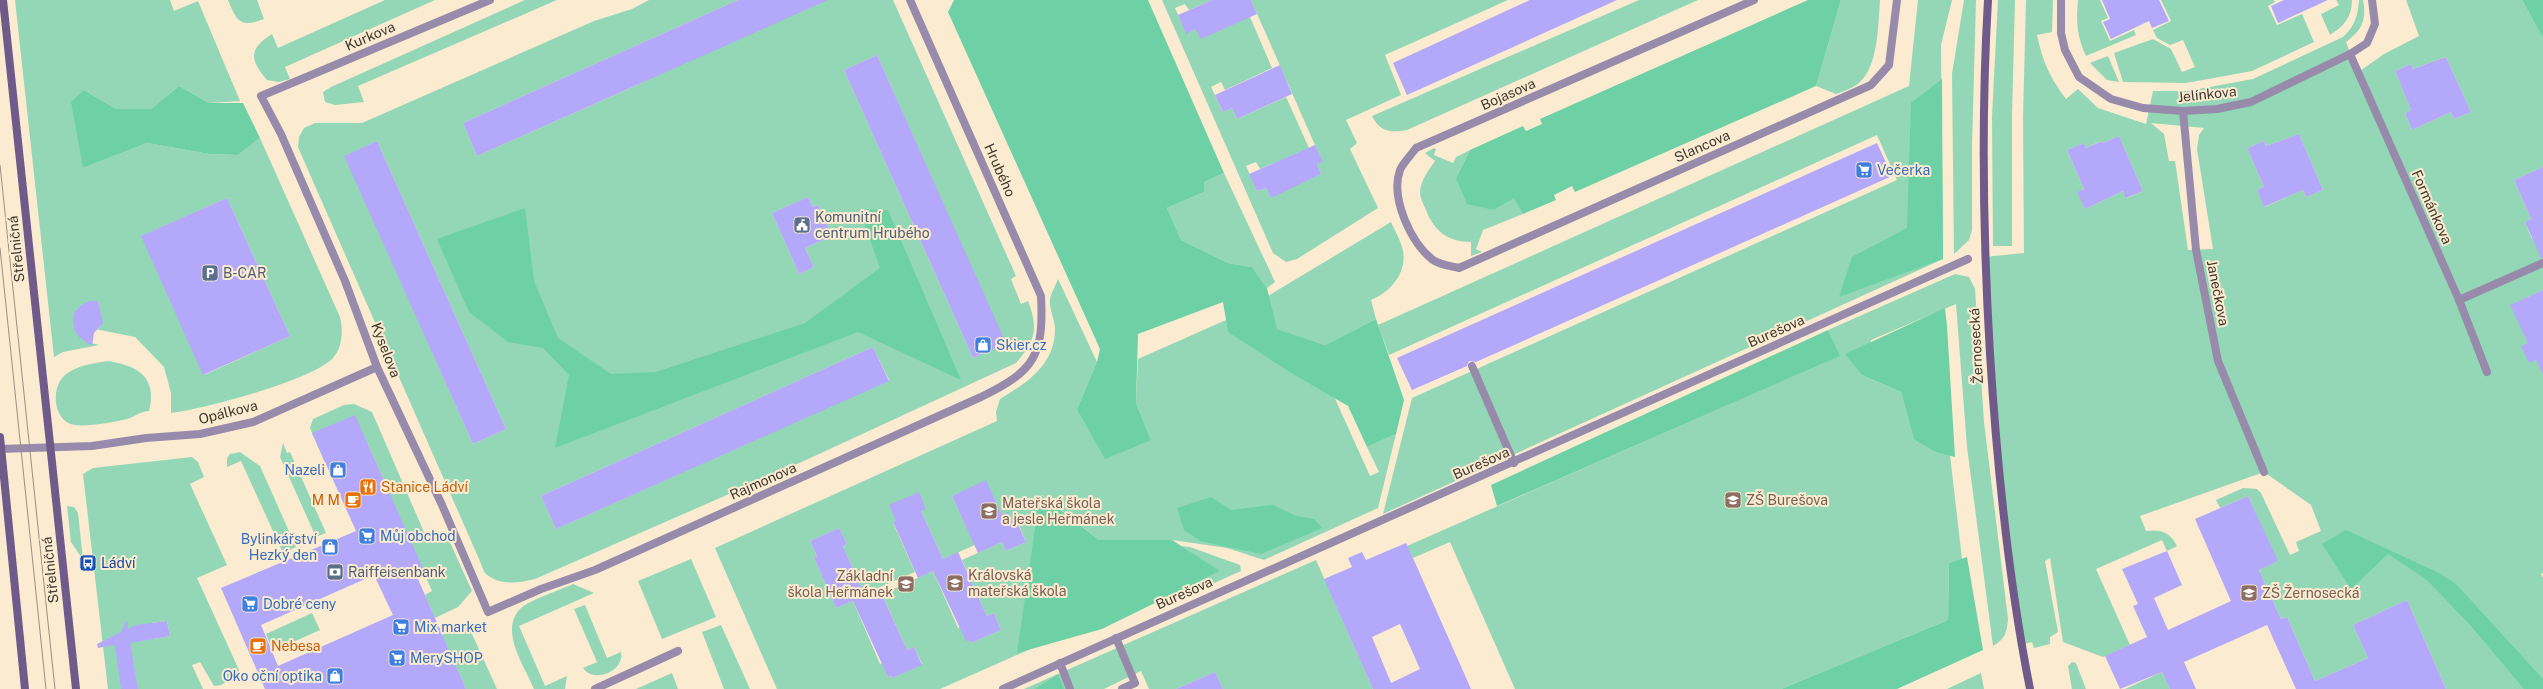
<svg xmlns="http://www.w3.org/2000/svg" width="2543" height="689" viewBox="0 0 2543 689" font-family="'Public Sans',sans-serif">
<style>
.green{fill:#93d7b7;fill-rule:evenodd}
.forest{fill:#6dd1a5}
.building{fill:#b3a8f9;fill-rule:evenodd}
.lines{fill:none;stroke-linecap:round;stroke-linejoin:round}
.street{stroke:#988aab;stroke-width:8}
.secondary{stroke:#705a8a;stroke-width:8}
.tram{stroke:#9a8f7d;stroke-width:1}
.labels{text-anchor:middle;stroke-width:4;stroke-linejoin:round;paint-order:stroke}
.street-label{font-size:14px;fill:#3f382e;stroke:#fbebd1}
.shop-label{font-size:14px;fill:#366cbe;stroke:#fbebd1;text-anchor:start}
.service-label{font-size:14px;fill:#4e5e75;stroke:#fbebd1;text-anchor:start}
.food-label{font-size:14px;fill:#c56008;stroke:#fbebd1;text-anchor:start}
.education-label{font-size:14px;fill:#785e54;stroke:#fbebd1;text-anchor:start}
.transit-label{font-size:14px;fill:#164399;stroke:#fbebd1;text-anchor:start}
</style>
<rect width="100%" height="100%" fill="#fbebd1"/>
<g class="green">
<path d="M15,0H170L174,11L198,1L240,101L209,103L179,86L151,109H116L84,90L83,168L147,143L209,154L238,155L260,138L340,317C343,330 343,347 333,358C313,380 204,409 171,413V393L164,367L135,337L95,329L99,328L102,322L98,301L81,305L75,313L87,342L99,345L63,352L54,357ZM227,198L290,336L204,375L142,236Z"/>
<path d="M228,0H257L264,19C240,28 237,22 228,0Z"/>
<path d="M385,0H435L285,67L290,79L279,82L267,80C250,60 248,49 272,34L278,48Z"/>
<path d="M525,0H557L358,86L364,102L335,105L325,102L323,92L331,87Z"/>
<path d="M649,0H738L463,123L477,156L637,85L810,0H893L1016,276L1011,279L1021,304L1028,301C1039,330 1035,341 1016,363L793,466L535,579C519,583 500,586 486,574C483,571 481,563 479,559L315,186L298,147L299,137L304,128L315,123H362L594,21L632,9ZM877,55L1005,343L973,358L844,70ZM377,141L506,429L473,444L345,156ZM808,197L813,207L818,205L832,236L805,248L814,267L799,274L772,213ZM873,347L889,380L556,529L541,496Z"/>
<path d="M1162,0H1212L1189,10L1185,4L1175,8L1186,33L1195,29L1250,17L1272,68L1225,90L1221,82L1211,87L1223,112L1232,108L1237,119L1286,97L1309,148L1260,169L1256,162L1246,166L1257,191L1266,188L1271,197L1321,174L1317,164L1322,161L1251,0H1508L1385,55L1401,95L1346,120L1357,143L1350,149L1378,208L1297,259L1286,262L1273,253Z"/>
<path d="M1639,0H1698L1407,130C1390,133 1380,132 1372,116Z"/>
<path d="M1841,0H1880C1878,25 1879,74 1853,87C1848,90 1841,92 1836,94L1816,86Z"/>
<path d="M1918,0H1952L1941,45L1943,259L1383,514L1412,398L1897,180L1877,135L1389,355L1378,325L1909,86Z"/>
<path d="M1964,0H1976L1972,145V230L1969,240L1954,254L1952,74Z"/>
<path d="M1998,0H2015L2012,115V246H1993L1992,117Z"/>
<path d="M2026,0H2053L2052,32L2037,35C2043,62 2049,76 2066,99L2078,89L2098,108L2146,124L2153,91H2188L2253,79L2343,37C2355,26 2358,15 2359,0H2363C2367,20 2362,30 2346,42L2357,73L2384,54L2419,36L2406,0H2522L2543,38V167L2514,180L2531,219L2525,222L2532,239L2543,234V290L2511,305L2543,356V573L2541,574L2543,578V689H2446L2407,600L2353,625L2368,658L2315,681L2287,617L2281,619L2259,570L2277,561L2248,496L2220,508L2216,500L2243,488L2257,489L2261,493L2290,555L2299,551L2296,542L2321,531L2311,505L2264,472L2140,516L2146,531C2161,529 2170,532 2177,546L2167,551L2162,540L2096,569L2130,645L2103,657L2063,642L2050,558L2045,561L2058,632L2050,637V644L2034,648L2032,642L2021,645L2005,541L1984,257L2024,253L2023,118ZM2446,57L2471,112L2454,119L2451,112L2412,130L2405,113L2411,110L2395,71L2411,64L2413,69ZM2151,123L2204,128L2199,135L2197,149L2213,249L2188,250L2175,161H2169L2164,134ZM2299,134L2323,190L2306,197L2303,190L2265,207L2257,190L2264,187L2247,148L2264,141L2266,146ZM2119,136L2143,191L2127,198L2123,191L2085,209L2078,192L2084,189L2067,150L2084,143L2086,148L2101,141L2103,143Z"/>
<path d="M2078,0H2100L2108,18L2101,21L2110,41L2134,30L2136,35L2086,56C2077,37 2076,21 2078,0Z"/>
<path d="M2161,0H2274L2275,2L2268,6L2277,25L2302,14L2314,42L2252,71L2186,83L2123,82L2114,53L2153,39L2171,49L2182,72L2195,67L2183,40L2170,45L2157,38L2153,30L2171,21Z"/>
<path d="M2336,0H2352C2352,17 2344,26 2330,35L2321,14L2339,5Z"/>
<path d="M2108,56L2119,82L2107,80L2090,63Z"/>
<path d="M1434,148L1436,149L1434,155L1453,163L1456,157L1470,150L1456,178L1494,210L1514,197L1523,214L1483,230L1476,249L1482,252L1471,256V242C1448,242 1434,231 1426,210C1424,205 1420,198 1420,192C1421,180 1428,171 1435,161L1425,153Z"/>
<path d="M1224,173L1275,282L1267,288L1252,267L1228,263L1181,240L1167,208L1204,192L1203,182Z"/>
<path d="M1391,222C1395,231 1401,241 1403,251C1407,274 1390,292 1371,300L1376,319L1325,345L1276,329L1268,296Z"/>
<path d="M1955,274L1969,277L1975,289L1984,422L2008,619C2007,633 2005,639 1993,646L1967,447L1956,304L1871,340L1862,375L1901,392L1914,440L1935,452L1950,455L1962,559L1949,563L1948,620L1781,689H1515L1450,542L1413,558L1407,546L1839,356L1828,330Z"/>
<path d="M1058,279L1097,362L1077,409L1151,440L1136,403L1138,359L1226,320L1229,332L1332,392L1370,476L1379,472L1367,447L1396,434L1378,508L1264,560L1227,548L1172,540H1099L1041,494L1096,620L940,689H777L715,548L997,421L996,412L1000,399C1028,382 1056,364 1055,327C1054,318 1049,308 1050,299C1051,293 1056,285 1058,279ZM986,481L1006,524L1017,520L1026,542L1006,551L1002,542L962,560L987,616L994,613L1001,630L971,643L963,626L958,628L933,571L882,594L907,650L914,647L922,664L892,678L891,676L888,677L883,665L885,662L880,664L853,601L836,608L814,558L817,556L810,541L839,528L847,544L843,546L864,594L915,572L893,523L896,521L921,511L943,559L975,545L952,496Z"/>
<path d="M107,361C137,365 158,377 149,411C140,411 135,417 127,419C115,422 87,427 75,425C54,423 50,389 64,376C76,365 92,364 107,361Z"/>
<path d="M354,404L372,412L427,539L448,538L472,591L458,607L435,618L425,595L432,591L368,444L325,463L310,428L313,419L344,405Z"/>
<path d="M283,443L287,453L290,452L326,533L316,537L280,457Z"/>
<path d="M240,452L260,466L296,547L283,553L241,461L227,467V458L230,454Z"/>
<path d="M192,457L198,462L204,477L190,484L227,565L197,578L239,670L238,675L221,685L214,686L200,662L192,665L203,689H108L83,474L93,468ZM167,621L170,636L153,639L151,623Z"/>
<path d="M67,506L74,507L78,513L83,560L71,542Z"/>
<path d="M1181,546L1190,547L1240,565L1241,571L1165,605L1162,599L1219,571Z"/>
<path d="M691,559L716,617L662,639L638,581Z"/>
<path d="M1316,560L1373,689H1223L1215,672L1176,689H1149L1141,671L1104,689H1024Z"/>
<path d="M573,584L594,593L519,626L545,686L567,676L565,689H534C525,667 499,631 520,609C529,600 560,590 573,584Z"/>
<path d="M585,605L607,658L621,652C625,671 594,684 583,668L597,662L574,609Z"/>
<path d="M312,613L320,630L273,651L266,634Z"/>
<path d="M467,623L497,689H466L442,635Z"/>
<path d="M721,625L750,689H724L702,632Z"/>
<path d="M2072,662L2076,663L2086,689H2072L2068,666Z"/>
<path d="M2162,672L2170,689H2125Z"/>
<path d="M672,673L678,689H636Z"/>
<path d="M1981,673L1984,689H1947Z"/>
</g>
<g class="forest">
<path d="M954,0H1148L1224,173L1204,182V192L1167,208L1181,240L1228,263L1252,267L1267,288L1277,329L1325,345L1376,319L1404,400L1396,434L1367,447L1348,406L1293,374L1228,332L1223,302L1138,334L1136,403L1151,440L1105,459L1077,409L1097,362L1100,349L948,12Z"/>
<path d="M1808,0H1841L1816,86L1575,192L1572,186L1554,195L1556,200L1523,214L1514,198L1494,210L1467,204L1456,178L1470,150L1523,126L1526,131L1542,124L1540,119Z"/>
<path d="M2522,0H2543V38Z"/>
<path d="M1942,79L1943,259L1839,297L1852,257L1907,228L1911,103Z"/>
<path d="M179,86L209,103H243L260,138L238,155L209,154L147,143L83,168L71,102L84,90L116,109H151Z"/>
<path d="M525,208L534,281L558,338L611,374L656,372L805,323L880,268L859,209L888,210L961,380L858,332L555,448L569,375L543,348L508,342L469,312L437,239Z"/>
<path d="M1945,308L1947,326L1955,457L1935,452L1914,440L1901,392L1862,375L1845,354Z"/>
<path d="M1828,330L1840,356L1497,506L1491,485Z"/>
<path d="M1040,494L1099,540H1172L1220,571L1102,629L1017,653Z"/>
<path d="M1211,497L1231,510L1273,505L1296,516L1314,519L1322,528L1261,554L1200,541L1184,530L1177,508Z"/>
<path d="M2346,530L2439,573L2456,584L2543,679V689H2524L2471,626L2427,580L2388,554L2351,589L2322,544Z"/>
<path d="M1967,557L1983,650L1897,689H1781L1948,620L1949,563Z"/>
<path d="M1058,674L1064,689H1035Z"/>
</g>
<g class="building">
<path d="M738,0H828L477,156L463,123Z"/>
<path d="M1212,0H1251L1257,14L1201,39L1195,29L1186,34L1178,15Z"/>
<path d="M1530,0H1617L1407,95L1393,63Z"/>
<path d="M2102,0H2159L2169,21L2152,28L2149,21L2111,39L2103,22L2110,19Z"/>
<path d="M2284,0H2328L2278,23L2271,6Z"/>
<path d="M877,55L1006,343L973,358L844,70Z"/>
<path d="M2446,57L2471,112L2454,119L2451,112L2412,130L2405,113L2411,110L2395,71L2411,64L2413,69Z"/>
<path d="M1280,65L1292,94L1237,119L1232,108L1223,112L1215,95Z"/>
<path d="M2299,134L2323,190L2306,197L2303,190L2264,207L2257,190L2264,187L2247,148L2264,141L2266,146Z"/>
<path d="M2119,136L2143,191L2126,198L2123,191L2085,209L2077,192L2084,189L2067,150L2084,143L2086,148L2102,141L2103,143Z"/>
<path d="M377,141L506,429L473,444L344,156Z"/>
<path d="M1877,143L1892,176L1476,362L1469,361L1467,366L1412,390L1397,358Z"/>
<path d="M1315,145L1323,162L1317,164L1321,174L1271,198L1266,188L1257,191L1249,174Z"/>
<path d="M2543,167V258H2541L2525,222L2531,219L2514,180Z"/>
<path d="M808,197L813,207L818,205L832,236L805,248L814,267L799,274L772,213Z"/>
<path d="M227,198L290,336L203,375L141,236Z"/>
<path d="M2543,290V374L2536,360L2529,363L2521,346L2528,343L2510,305Z"/>
<path d="M90,301H98L103,323L94,333L92,346L79,337L74,329L73,320L74,313L81,305Z"/>
<path d="M873,347L889,381L556,529L541,496Z"/>
<path d="M355,415L426,575L418,579L466,689H265L221,588L356,531L312,433ZM374,575L393,615L278,666L261,625Z"/>
<path d="M986,480L1002,515L1008,512L1012,522L1016,520L1026,542L1006,551L1002,542L978,553L952,496Z"/>
<path d="M919,492L926,509L921,511L943,559L958,552L987,616L994,613L1001,630L971,643L969,640L966,641L933,571L918,578L893,522L896,521L889,505Z"/>
<path d="M2248,496L2278,561L2259,570L2281,619L2287,617L2315,681L2368,658L2353,625L2407,600L2446,689H2296L2267,625L2184,662L2196,689H2170L2162,672L2120,689L2105,656L2147,637L2133,606L2138,604L2122,569L2167,551L2182,585L2154,598L2168,630L2231,601L2195,519Z"/>
<path d="M839,528L847,544L843,546L864,594L879,588L907,650L914,647L922,665L892,678L891,676L888,677L853,601L836,608L814,558L817,556L810,541Z"/>
<path d="M1406,543L1413,558L1471,689H1373L1324,579L1352,567L1348,558L1362,552L1366,560ZM1400,624L1420,669L1391,683L1372,637Z"/>
<path d="M127,620L128,629L136,625L167,621L170,636L130,643L138,689H121L115,645L98,648L97,644L121,632Z"/>
<path d="M1215,672L1223,689H1176Z"/>
</g>
<g class="lines">
<g class="street">
<path d="M490,0L261,96L281,134L345,281L377,367L442,505L488,612L541,589L595,570L981,397C1035,371 1044,355 1041,296L910,0"/>
<path d="M1754,0L1416,148C1411,155 1403,163 1400,170C1390,198 1411,243 1433,260C1440,265 1451,266 1459,268L1871,85L1889,65L1897,0"/>
<path d="M2061,0V33L2065,50L2079,77L2111,99L2143,108L2183,111L2217,109L2251,102L2350,54L2367,43L2375,24L2372,0"/>
<path d="M2350,54L2459,300L2487,372"/>
<path d="M2183,111L2196,250L2218,361L2264,472"/>
<path d="M2459,300L2543,263"/>
<path d="M1472,366L1514,463"/>
<path d="M0,449L92,446L146,438L200,434L253,422L377,367"/>
<path d="M1116,638L1135,683L1122,689"/>
<path d="M1060,663L1070,689"/>
<path d="M595,689L678,651"/>
<path d="M1003,689L1968,259"/>
</g>
<g class="secondary">
<path d="M3,0L76,689"/>
<path d="M1988,0C1981,118 1983,236 1990,354C1997,467 2008,578 2030,689"/>
<path d="M0,437L25,689"/>
</g>
<g class="tram">
<path d="M0,165L55,689"/>
<path d="M0,248L46,689"/>
</g>
</g>
<defs>
<g id="supermarket-square" transform="scale(0.9)"><rect x="-9" y="-9" width="18" height="18" rx="4" fill="#3f7fe0" stroke="#fbebd1"/><path d="M-6-5.5h2.5l.6 2H6L4.5 2H-2.5L-4.4-4H-6ZM-1.5 3.2a1.3 1.3 0 1 0 .1 0ZM3 3.2a1.3 1.3 0 1 0 .1 0Z" fill="#fff"/></g>
<g id="civic-square" transform="scale(0.9)"><rect x="-9" y="-9" width="18" height="18" rx="4" fill="#5c6f8a" stroke="#fbebd1"/><path d="M-.6-6.5H3V-4.5H.6V-3L4-1V1h2V6H-6V1h2V-1L-.6-3ZM-1.2 2.5V6h2.4V2.5Z" fill="#fff"/></g>
<g id="parking-square" transform="scale(0.9)"><rect x="-9" y="-9" width="18" height="18" rx="4" fill="#5c6f8a" stroke="#fbebd1"/><path d="M-3.5-5.5H1a3.5 3.5 0 0 1 0 7H-1V5.5H-3.5ZM-1-3.4V-.6H.8a1.4 1.4 0 0 0 0-2.8Z" fill="#fff"/></g>
<g id="shop-square" transform="scale(0.9)"><rect x="-9" y="-9" width="18" height="18" rx="4" fill="#3f7fe0" stroke="#fbebd1"/><path d="M-5-2.5h2.3a2.7 3.5 0 0 1 5.4 0H5L5.5 6h-11ZM-1.5-2.5h3a1.5 2.3 0 0 0-3 0Z" fill="#fff"/></g>
<g id="restaurant-square" transform="scale(0.9)"><rect x="-9" y="-9" width="18" height="18" rx="4" fill="#e8710a" stroke="#fbebd1"/><path d="M-5-6h1v4h1v-4h1v4h1v-4h1v5L-1.5 .5V6h-2V.5L-5-1ZM5-6V6H3V1.5H1.5Q1.5-4 5-6Z" fill="#fff"/></g>
<g id="cafe-square" transform="scale(0.9)"><rect x="-9" y="-9" width="18" height="18" rx="4" fill="#e8710a" stroke="#fbebd1"/><path d="M-5.5-4.5H6V0H3Q3 3.5 0 3.5H-2.5Q-5.5 3.5-5.5 0ZM3-3.2v2h1.7v-2ZM-6 4.5H4V6H-6Z" fill="#fff"/></g>
<g id="school-square" transform="scale(0.9)"><rect x="-9" y="-9" width="18" height="18" rx="4" fill="#8d6e63" stroke="#fbebd1"/><path d="M0-5L7-2L0 1L-7-2ZM-4 1L0 2.5L4 1V4Q0 6-4 4Z" fill="#fff"/></g>
<g id="bus-square" transform="scale(0.9)"><rect x="-9" y="-9" width="18" height="18" rx="4" fill="#1a4fb4" stroke="#fbebd1"/><path d="M-5-6H5V4H4V6H2V4H-2V6H-4V4H-5ZM-3.5-4V0h7V-4ZM-3.5 1.2v1.5H-2V1.2ZM2 1.2v1.5H3.5V1.2Z" fill="#fff"/></g>
<g id="bank-square" transform="scale(0.9)"><rect x="-9" y="-9" width="18" height="18" rx="4" fill="#5c6f8a" stroke="#fbebd1"/><path d="M-6-4H6V4H-6ZM0-2.3a2.3 2.3 0 1 0 0 4.6a2.3 2.3 0 1 0 0-4.6Z" fill="#fff"/></g>
</defs>
<g fill-rule="evenodd">
<use href="#supermarket-square" x="1864" y="170"/>
<use href="#civic-square" x="802" y="225"/>
<use href="#parking-square" x="210" y="273"/>
<use href="#shop-square" x="983" y="345"/>
<use href="#shop-square" x="338" y="470"/>
<use href="#restaurant-square" x="368" y="487"/>
<use href="#cafe-square" x="353" y="500"/>
<use href="#school-square" x="1733" y="500"/>
<use href="#school-square" x="989" y="511"/>
<use href="#supermarket-square" x="367" y="536"/>
<use href="#shop-square" x="330" y="547"/>
<use href="#bus-square" x="88" y="563"/>
<use href="#bank-square" x="335" y="572"/>
<use href="#school-square" x="955" y="583"/>
<use href="#school-square" x="906" y="584"/>
<use href="#school-square" x="2249" y="593"/>
<use href="#supermarket-square" x="250" y="604"/>
<use href="#supermarket-square" x="401" y="627"/>
<use href="#cafe-square" x="258" y="646"/>
<use href="#supermarket-square" x="397" y="658"/>
<use href="#shop-square" x="335" y="676"/>
</g>
<g class="labels">
<g class="street-label">
<text transform="translate(370 36) rotate(-23)" y="5">Kurkova</text>
<text transform="translate(1508 94) rotate(-24)" y="5">Bojasova</text>
<text transform="translate(2207 94) rotate(-6)" y="5">Jelínkova</text>
<text transform="translate(1702 146) rotate(-24)" y="5">Slancova</text>
<text transform="translate(1000 170) rotate(66)" y="5">Hrubého</text>
<text transform="translate(2432 207) rotate(66)" y="5">Formánkova</text>
<text transform="translate(16 249) rotate(-96)" y="5">Střelničná</text>
<text transform="translate(2218 293) rotate(79)" y="5">Janečkova</text>
<text transform="translate(1776 331) rotate(-24)" y="5">Burešova</text>
<text transform="translate(1976 346) rotate(-93)" y="5">Žernosecká</text>
<text transform="translate(386 350) rotate(69)" y="5">Kyselova</text>
<text transform="translate(228 412) rotate(-14)" y="5">Opálkova</text>
<text transform="translate(1481 463) rotate(-24)" y="5">Burešova</text>
<text transform="translate(763 481) rotate(-24)" y="5">Rajmonova</text>
<text transform="translate(50 570) rotate(-96)" y="5">Střelničná</text>
<text transform="translate(1184 593) rotate(-24)" y="5">Burešova</text>
</g>
<g class="shop-label">
<text x="1877" y="175">Večerka</text>
<text x="996" y="350">Skier.cz</text>
<text x="325" y="475" text-anchor="end">Nazeli</text>
<text x="380" y="541">Můj obchod</text>
<text x="317" y="544" text-anchor="end">Bylinkářství<tspan x="317" dy="16">Hezký den</tspan></text>
<text x="263" y="609">Dobré ceny</text>
<text x="414" y="632">Mix market</text>
<text x="410" y="663">MerySHOP</text>
<text x="322" y="681" text-anchor="end">Oko oční optika</text>
</g>
<g class="service-label">
<text x="815" y="222">Komunitní<tspan x="815" dy="16">centrum Hrubého</tspan></text>
<text x="223" y="278">B-CAR</text>
<text x="348" y="577">Raiffeisenbank</text>
</g>
<g class="food-label">
<text x="381" y="492">Stanice Ládví</text>
<text x="340" y="505" text-anchor="end">M M</text>
<text x="271" y="651">Nebesa</text>
</g>
<g class="education-label">
<text x="1746" y="505">ZŠ Burešova</text>
<text x="1002" y="508">Mateřská škola<tspan x="1002" dy="16">a jesle Heřmánek</tspan></text>
<text x="968" y="580">Královská<tspan x="968" dy="16">mateřská škola</tspan></text>
<text x="893" y="581" text-anchor="end">Základní<tspan x="893" dy="16">škola Heřmánek</tspan></text>
<text x="2262" y="598">ZŠ Žernosecká</text>
</g>
<g class="transit-label">
<text x="101" y="568">Ládví</text>
</g>
</g>
</svg>
